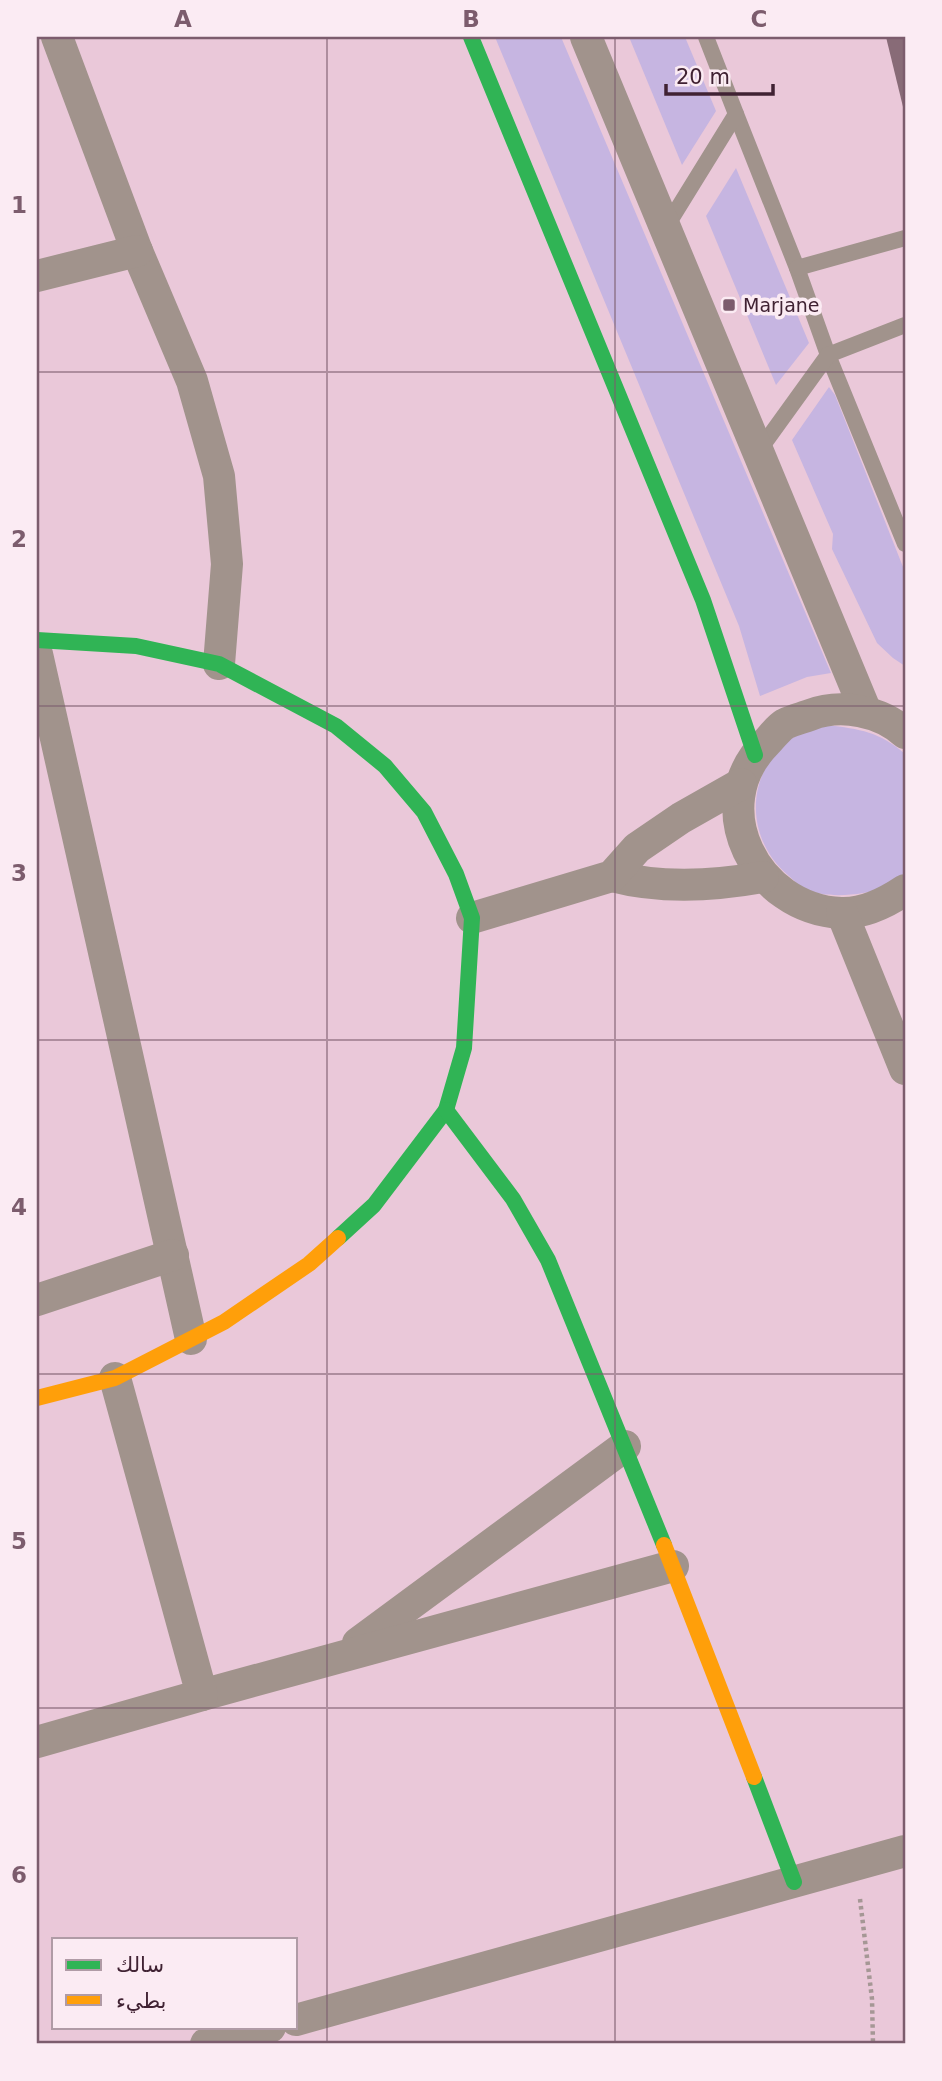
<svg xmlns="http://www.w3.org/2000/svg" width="942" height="2081" viewBox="0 0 942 2081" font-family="'DejaVu Sans',Cairo,sans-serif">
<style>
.green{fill:#c6b5e1}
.building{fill:#886b77}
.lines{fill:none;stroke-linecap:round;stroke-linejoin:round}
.path{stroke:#a59795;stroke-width:4.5;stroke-dasharray:3.5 3.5;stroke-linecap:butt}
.lane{stroke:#a1938c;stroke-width:16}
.street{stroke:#a1938c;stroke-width:32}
.fast{stroke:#30b455;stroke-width:16}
.slow{stroke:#ff9f0a;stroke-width:16}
.grid{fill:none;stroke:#7c5c6d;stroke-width:2;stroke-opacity:0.55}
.poi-dot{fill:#7c5c6d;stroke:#fbebf3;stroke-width:2.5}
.labels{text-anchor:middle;stroke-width:7;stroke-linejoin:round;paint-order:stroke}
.poi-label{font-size:19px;fill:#402233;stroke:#fbebf3;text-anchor:start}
.neatline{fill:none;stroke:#7c5c6d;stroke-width:2.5}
.grid-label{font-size:23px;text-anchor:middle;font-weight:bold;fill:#7c5c6d}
</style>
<rect width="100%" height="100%" fill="#eac8d9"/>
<g class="green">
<path d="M495,37H561L831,673L807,677L760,696L739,626Z"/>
<path d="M629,37H685L716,111L682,165Z"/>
<path d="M736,168L809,343L776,385L706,216Z"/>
<path d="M829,387L835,395L905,572V666L893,658L877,643L832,549L833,534L792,440Z"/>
<path d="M827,725C860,729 880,732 905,754V872C895,884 879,891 863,893C845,896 823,897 805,889C799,887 794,880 789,876C746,841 744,776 788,741C798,733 815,729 827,725Z"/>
</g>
<path class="building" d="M886,37H905V111H904Z"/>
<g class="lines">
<path class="path" d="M860,1899L872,1999L873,2044"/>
<g class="lane">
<path d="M736,114L797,268L828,355L905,544"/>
<path d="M665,229L736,114L706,37"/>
<path d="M797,268L905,238"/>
<path d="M758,452L828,355L905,325"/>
</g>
<g class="street">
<path d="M57,37L137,251L192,381L219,476L227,564L219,664"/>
<path d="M586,37L866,712"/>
<path d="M37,276L137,251"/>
<path d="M37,654L191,1339"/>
<path d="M905,733C881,711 841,703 810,715C802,718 793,720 785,724C778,728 772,737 766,743C703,807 756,909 841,913C864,914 887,902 905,890"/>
<path d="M612,876C661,889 714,886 763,877"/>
<path d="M842,913L905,1069"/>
<path d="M472,918L612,876L637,848L681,818L741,784"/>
<path d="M37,1300L173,1255"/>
<path d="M358,1643L625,1446"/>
<path d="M202,1695L673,1566"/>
<path d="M37,1742L202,1695L115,1378"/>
<path d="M296,2020L905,1851"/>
<path d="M206,2044L270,2027"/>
</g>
<g class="fast">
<path d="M471,37L703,600L755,755"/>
<path d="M37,640L136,646L219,664L336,726L385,766L424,812L456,874L472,918L464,1048L446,1110L374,1205L338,1238"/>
<path d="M446,1110L513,1199L548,1260L664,1545"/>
<path d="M754,1777L794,1882"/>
</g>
<g class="slow">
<path d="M37,1398L115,1378L224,1322L309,1264L338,1238"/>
<path d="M664,1545L754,1777"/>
</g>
</g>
<path class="grid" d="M327,37V2044M615,37V2044M37,372H905M37,706H905M37,1040H905M37,1374H905M37,1708H905"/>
<rect class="poi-dot" x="722" y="298" width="14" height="14" rx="3.5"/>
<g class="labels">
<g class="poi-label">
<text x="743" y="312">Marjane</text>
</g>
</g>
<rect width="942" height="2081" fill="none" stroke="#fbebf3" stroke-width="77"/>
<rect x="52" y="1938" width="245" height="91" fill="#fbebf3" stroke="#b09ba6" stroke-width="2"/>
<rect x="66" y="1960" width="35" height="10" fill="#30b455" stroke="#b09ba6" stroke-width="2"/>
<text x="116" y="1972" font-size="21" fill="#402233">سالك</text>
<rect x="66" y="1995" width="35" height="10" fill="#ff9f0a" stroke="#b09ba6" stroke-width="2"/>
<text x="116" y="2008" font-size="21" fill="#402233">بطيء</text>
<path d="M666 84v10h107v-10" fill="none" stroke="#402233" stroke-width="3.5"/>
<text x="676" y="84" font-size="21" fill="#402233" stroke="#fbebf3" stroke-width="5" paint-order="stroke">20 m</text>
<rect x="38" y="38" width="866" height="2004" class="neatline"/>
<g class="grid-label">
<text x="183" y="27">A</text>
<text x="471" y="27">B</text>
<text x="759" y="27">C</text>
<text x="19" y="213">1</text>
<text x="19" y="547">2</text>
<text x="19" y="881">3</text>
<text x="19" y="1215">4</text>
<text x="19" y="1549">5</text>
<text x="19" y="1883">6</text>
</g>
</svg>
